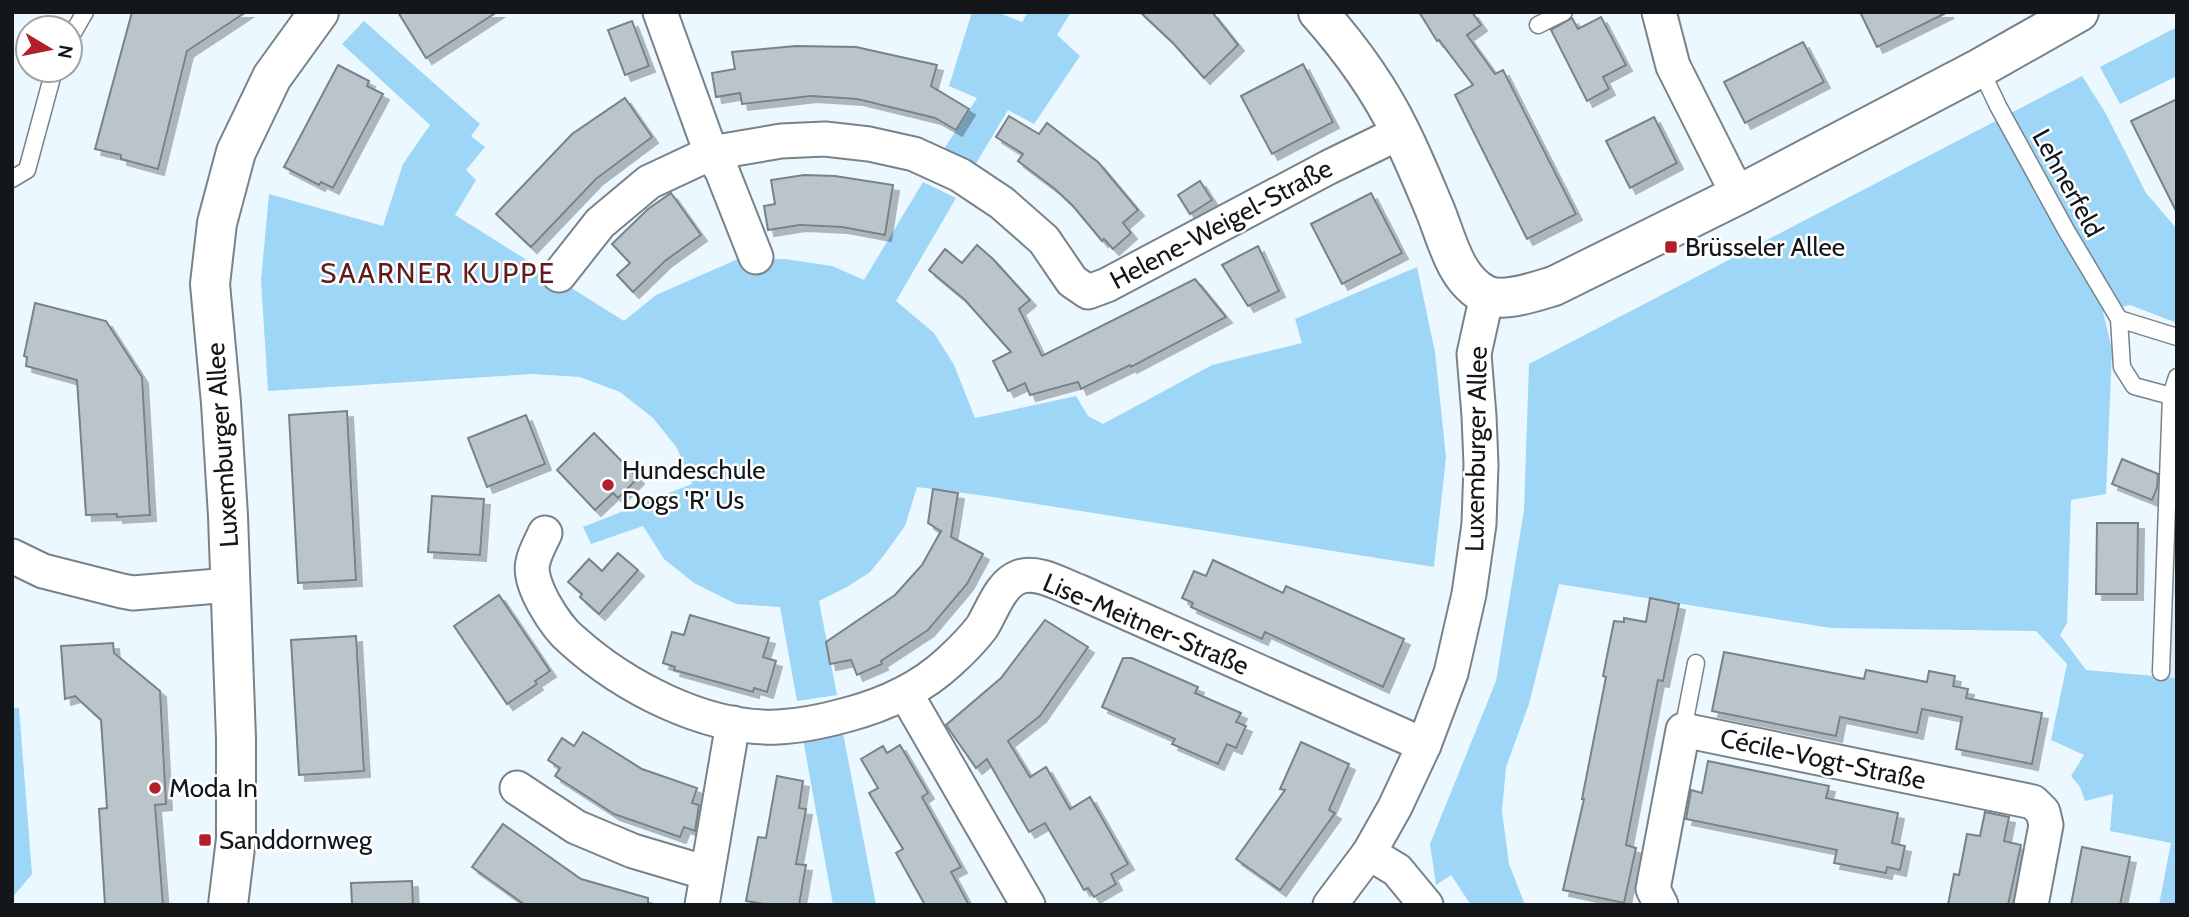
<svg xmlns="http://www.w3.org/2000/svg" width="2189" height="917" viewBox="0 0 2189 917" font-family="Cabin,sans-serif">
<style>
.built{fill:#d7eaf5}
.green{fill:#9dd6f6}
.building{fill:#b9c4cb;stroke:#788288;stroke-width:2;filter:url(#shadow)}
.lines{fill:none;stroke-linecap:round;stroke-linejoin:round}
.service-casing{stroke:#788288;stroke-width:19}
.minor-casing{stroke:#788288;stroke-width:37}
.tertiary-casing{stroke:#788288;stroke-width:42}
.service{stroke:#fff;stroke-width:16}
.minor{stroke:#fff;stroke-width:33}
.tertiary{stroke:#fff;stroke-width:38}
.poi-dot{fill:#b2202a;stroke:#fff;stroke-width:2.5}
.labels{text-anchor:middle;stroke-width:5;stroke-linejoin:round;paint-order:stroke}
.street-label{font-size:26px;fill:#13171a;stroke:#fff}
.poi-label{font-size:26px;fill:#13171a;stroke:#fff;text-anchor:start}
.neighbourhood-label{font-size:28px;letter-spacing:2px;fill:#601b1c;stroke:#fff}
</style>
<defs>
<filter id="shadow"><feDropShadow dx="6" dy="6" stdDeviation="0" flood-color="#0004"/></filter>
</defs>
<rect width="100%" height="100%" fill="#ecf8ff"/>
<path class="built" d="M2177,448V678L2167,676Z"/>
<g class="green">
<path d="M972,12H997L1022,22L1028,12H1071L1057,35L1080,56L1034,124L1008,110L975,165L944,149L977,98L949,86Z"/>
<path d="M364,21L480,124L471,136L485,147L466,170L476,180L455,215L624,321L656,295L738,259H785L832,266L864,280L923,182L956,198L896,301L934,333L954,365L975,418L1076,396L1088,416L1103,424L1212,365L1302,343L1295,319L1417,267L1435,352L1446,457L1434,567L986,496L917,487L905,526L884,555L870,572L847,587L819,601L837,695L797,701L780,607L736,604L694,583L664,559L643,526L591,544L583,527L692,484L677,448L653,418L620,392L580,377L533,374L268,391L261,280L269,194L383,226L403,164L430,125L342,44Z"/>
<path d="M2177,27V76L2120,104L2100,67Z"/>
<path d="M2082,76L2105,112L2146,193L2177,229V323L2130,305L2103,312L2112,350L2106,494L2071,500L2067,623L2060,635L2086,670L2177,678V905H2159L2171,843L2110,831L2113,794L2085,801L2080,787L2071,776L2084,755L2051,740L2067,664L2036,631L1831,628L1559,584L1529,704L1506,767L1502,811L1509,864L1525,905H1471L1451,875L1436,885L1430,844L1496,681L1524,510L1529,364Z"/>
<path d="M12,708H19L32,874L12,898Z"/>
<path d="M843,733L876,905H833L803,739Z"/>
</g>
<g class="building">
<path d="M132,12H246L187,51L158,169L121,159V155L95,149Z"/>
<path d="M398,12H497L426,58Z"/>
<path d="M1140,12H1212L1238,45L1204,78L1173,43Z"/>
<path d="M1419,12H1472L1481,25L1467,35L1495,74L1503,70L1576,214L1527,239L1455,95L1473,85L1439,40L1437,41Z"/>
<path d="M1860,12H1948L1877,47Z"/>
<path d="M1601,17L1626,65L1603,77L1609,89L1587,101L1551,30L1572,18L1578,29Z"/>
<path d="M632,21L649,66L625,75L608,30Z"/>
<path d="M1803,42L1824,82L1745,123L1724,82Z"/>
<path d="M796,46L856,47L937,65L931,86L969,109L956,130L935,118L857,99L811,96L742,104L740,93L716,97L712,73L735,69L732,52Z"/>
<path d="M1303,64L1333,122L1272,154L1241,96Z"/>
<path d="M338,65L369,81L367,86L383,94L333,188L321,182L319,185L284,167Z"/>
<path d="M625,98L652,137L596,179L531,247L496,214L572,134Z"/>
<path d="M2177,99V213L2131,121Z"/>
<path d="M1009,116L1039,134L1047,123L1098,162L1138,210L1123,223L1131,233L1113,249L1104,239L1102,241L1073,206L1055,189L1018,161L1023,154L996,137Z"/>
<path d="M1654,117L1677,163L1630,188L1606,141Z"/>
<path d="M804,175L835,176L893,185L885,235L842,227L800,225L768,230L764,206L775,204L771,180Z"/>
<path d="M1200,181L1212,200L1190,214L1178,195Z"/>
<path d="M671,193L701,235L665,261L633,292L617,275L630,263L612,244L648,209Z"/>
<path d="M1371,193L1402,253L1342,284L1311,224Z"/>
<path d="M977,245L993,259L1030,300L1019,309L1042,356L1195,279L1226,317L1131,367L1130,365L1081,389L1078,382L1030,395L1025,383L1008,391L993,361L1011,352L965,300L929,270L945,249L962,263Z"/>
<path d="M1258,246L1279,291L1248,306L1222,265Z"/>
<path d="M35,303L106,321L142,377L150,515L117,517V514L86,515L77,380L26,366L27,357L24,356Z"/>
<path d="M347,411L356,580L298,583L289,415Z"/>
<path d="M526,415L545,464L487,487L468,438Z"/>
<path d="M594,433L638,478L618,498L613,493L595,510L557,470Z"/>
<path d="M2122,459L2158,474L2157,488L2152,500L2112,484Z"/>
<path d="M933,489L958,493L951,537L983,554L967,584L928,630L881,661L882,664L857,675L851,660L830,664L826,642L895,595L922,565L941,531L942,532L928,523Z"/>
<path d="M432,496L484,499L480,555L428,552Z"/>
<path d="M2097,523H2138L2137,594H2096Z"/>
<path d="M618,553L638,570L599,614L580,597L582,594L568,582L589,559L602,571Z"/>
<path d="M1213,560L1283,593L1286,586L1404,639L1383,687L1265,632L1262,639L1191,607L1193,603L1182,598L1194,571L1206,576Z"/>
<path d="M499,595L550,671L535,681L537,684L507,704L454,626Z"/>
<path d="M1650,598L1679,604L1663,681L1658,680L1626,845L1636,848L1624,903L1563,890L1584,799H1582L1606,677L1603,676L1614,621L1624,622V618L1646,622Z"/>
<path d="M690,615L769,638L763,657L776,661L767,692L754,688L753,692L674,670L675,667L663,663L672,632L684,635Z"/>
<path d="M1045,620L1088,647L1040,716L1008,741L1030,777L1046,767L1070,809L1090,797L1128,864L1111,874L1116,884L1094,897L1088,888L1084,890L1045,823L1029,832L987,759L976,768L946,725L1001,678Z"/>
<path d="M356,636L364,771L299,775L291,640Z"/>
<path d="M113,643L114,653L160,691L166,804L155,805L163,905H105L99,809L107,808L101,720L75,696L65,699L61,646Z"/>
<path d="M1724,652L1864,679L1866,670L1927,682L1929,671L1955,676L1953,686L1968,689L1966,698L2042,713L2032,764L1956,749L1962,717L1922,709L1917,733L1840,717L1836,736L1712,711Z"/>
<path d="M1123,658H1132L1198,687L1195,693L1241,713L1236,722L1246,726L1236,748L1227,744L1218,764L1172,744L1175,739L1102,707Z"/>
<path d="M583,732L642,769L697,788L692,803L699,805L695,831L684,827L680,837L614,814L555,776L560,768L548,760L562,738L574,746Z"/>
<path d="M1301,742L1349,764L1329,810L1335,813L1280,890L1236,859L1285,790L1280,789Z"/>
<path d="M900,745L928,793L922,797L961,867L951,872L969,905H925L896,853L903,849L869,793L878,788L861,759L883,746L887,753Z"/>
<path d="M1708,761L1829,786L1826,798L1898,813L1892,843L1905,846L1900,870L1887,867L1886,873L1834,863L1837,850L1686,819L1691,790L1702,793Z"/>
<path d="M777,776L803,781L799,808L806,809L796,864L806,865L799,905H769L746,901L758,837L766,838Z"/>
<path d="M1985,812L2009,817L2004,841L2021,845L2008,905H1948L1954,874L1959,875L1967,834L1980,836Z"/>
<path d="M503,824L581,879L648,898V905H525L472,867Z"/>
<path d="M2082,847L2130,857L2120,905H2071Z"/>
<path d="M412,881L413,905H352L351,883Z"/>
</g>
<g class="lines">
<g class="service-casing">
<g id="service">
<path d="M1538,25L1564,12"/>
<path d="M70,38L85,12"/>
<path d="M1980,68L1998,106L2066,230L2119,319L2122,367L2134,386L2171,396L2177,377"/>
<path d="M12,179L27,170L54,70"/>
<path d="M2119,319L2177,337"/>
<path d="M2161,672L2171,396"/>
<path d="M1683,730L1696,663"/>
</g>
</g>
<g class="minor-casing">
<g id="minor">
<path d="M660,12L711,153L722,171L756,257"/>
<path d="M1659,12L1673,66L1738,195"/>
<path d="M559,275L600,223L649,182L711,153L781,141L825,139L869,144L914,154L960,175L1002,203L1044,240L1072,281L1088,292L1107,285L1329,167L1401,132"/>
<path d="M545,533C541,542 535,552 533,562C527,583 556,627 572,640C624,687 706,730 778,727C801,726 824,721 846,715C884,705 920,689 949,662C960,652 973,639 982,627C992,611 1000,584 1019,577C1038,570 1063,586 1080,592L1424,745"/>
<path d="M12,556L43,571L122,591L133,593L230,585"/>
<path d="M906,694L1028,905"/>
<path d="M517,788L576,827L633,851L707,873"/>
<path d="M1369,853L1397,870L1426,905"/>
<path d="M702,905L733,723"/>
<path d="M1330,905L1369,853L1395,807L1424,745L1451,673L1469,594L1479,524L1481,464L1479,416L1474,354L1487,295"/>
<path d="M1661,905L1653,889L1683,730L2033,802L2043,812L2046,825L2031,905"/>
</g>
</g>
<g class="tertiary-casing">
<g id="tertiary">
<path d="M1318,12C1350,48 1379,88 1400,131C1413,157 1424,184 1435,210C1447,239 1455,280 1486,295C1504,303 1537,291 1554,286L1738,195L1980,68L2079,12"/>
<path d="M228,905L236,839V739L228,516L221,403L210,284L217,223L236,152L272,77L319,12"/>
</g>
</g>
<use href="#service" class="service"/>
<use href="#minor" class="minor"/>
<use href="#tertiary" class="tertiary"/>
</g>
<g class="poi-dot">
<rect x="1664" y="240" width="14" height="14" rx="3.5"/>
<circle cx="608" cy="485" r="7"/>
<circle cx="155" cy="788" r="7"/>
<rect x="198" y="833" width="14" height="14" rx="3.5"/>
</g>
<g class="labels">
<g class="street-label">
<text transform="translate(2068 183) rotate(61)" y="9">Lehnerfeld</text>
<text transform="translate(1221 224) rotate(-28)" y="9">Helene-Weigel-Straße</text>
<text transform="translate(222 445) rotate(-94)" y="9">Luxemburger Allee</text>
<text transform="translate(1476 449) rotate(-89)" y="9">Luxemburger Allee</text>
<text transform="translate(1146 624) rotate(23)" y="9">Lise-Meitner-Straße</text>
<text transform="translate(1823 759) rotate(12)" y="9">Cécile-Vogt-Straße</text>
</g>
<g class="poi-label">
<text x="1685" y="256">Brüsseler Allee</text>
<text x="622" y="479">Hundeschule<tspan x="622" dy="30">Dogs 'R' Us</tspan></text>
<text x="169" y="797">Moda In</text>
<text x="219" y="849">Sanddornweg</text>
</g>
<g class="neighbourhood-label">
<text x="438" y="283">SAARNER KUPPE</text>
</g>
</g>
<rect width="2189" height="917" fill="none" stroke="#13171a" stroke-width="28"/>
<g transform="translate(49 49) rotate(100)"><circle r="33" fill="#ffffff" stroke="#a1a2a3" stroke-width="2"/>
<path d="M0-5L12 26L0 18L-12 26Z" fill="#b2202a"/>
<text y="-10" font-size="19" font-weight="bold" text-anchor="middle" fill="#13171a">N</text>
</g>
</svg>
